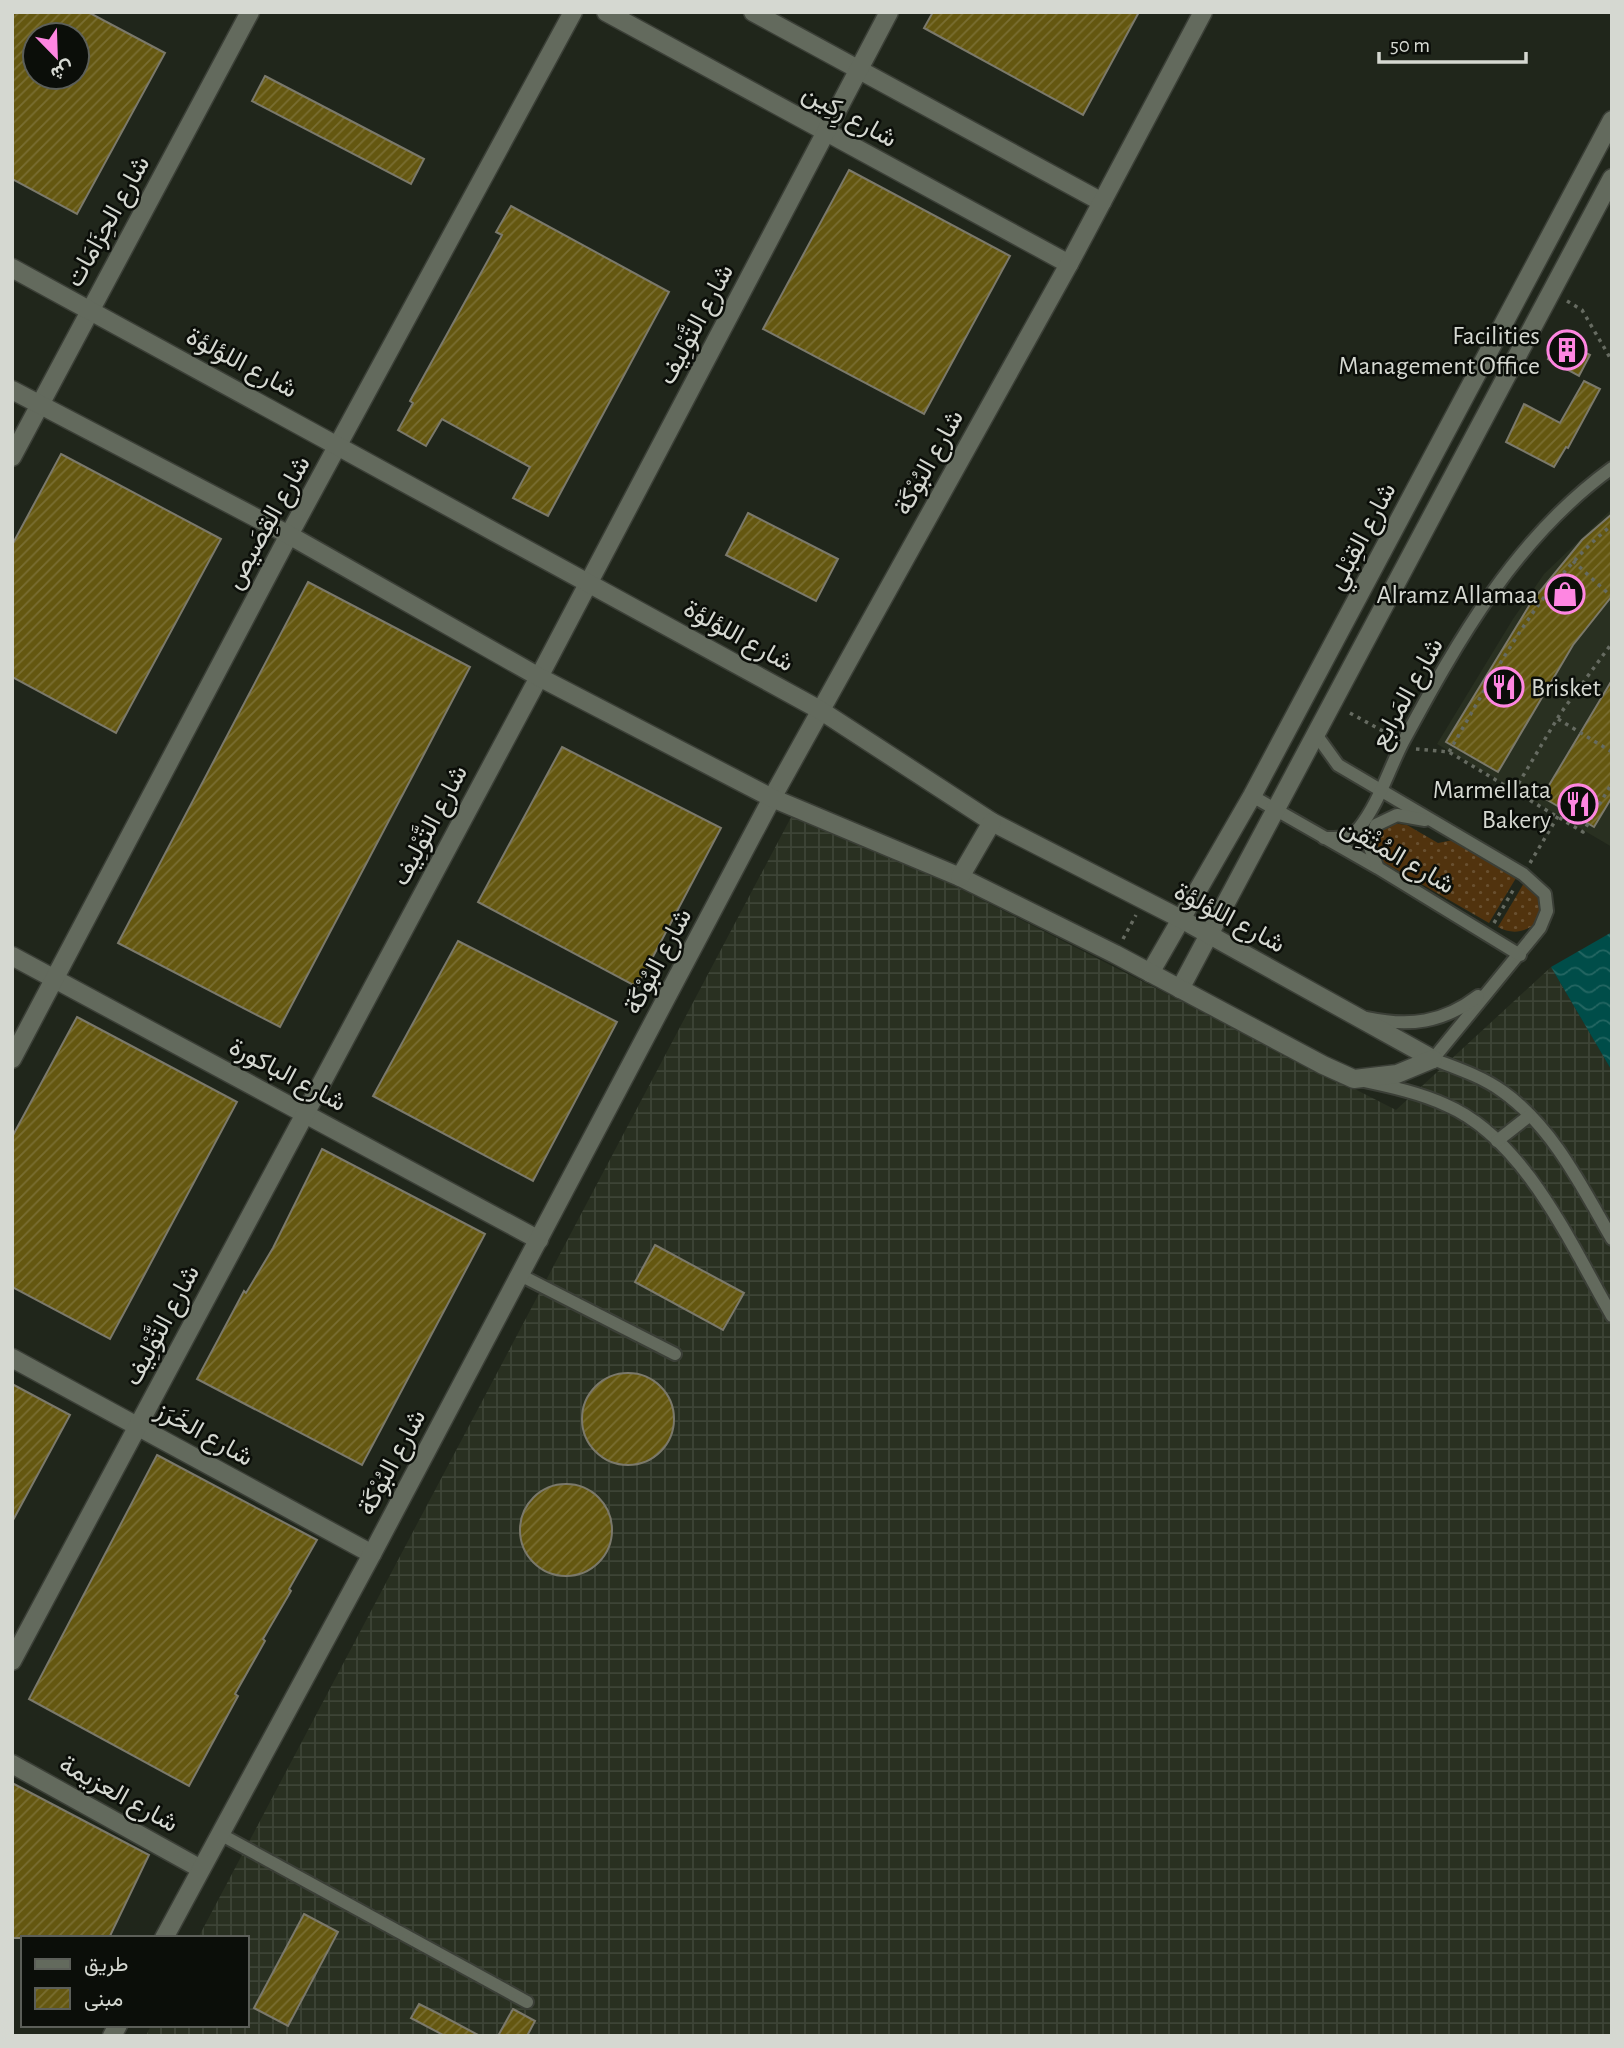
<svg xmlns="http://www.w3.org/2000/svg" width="1624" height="2048" viewBox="0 0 1624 2048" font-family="'Alegreya Sans',Vazirmatn,sans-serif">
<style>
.built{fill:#293021}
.industrial{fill:url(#industrial-grid)}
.grass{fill:url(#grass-dots)}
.water{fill:url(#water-waves)}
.building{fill:url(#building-hatch);stroke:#7b796b;stroke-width:2;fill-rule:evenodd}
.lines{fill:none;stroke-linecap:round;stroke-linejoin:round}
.lane-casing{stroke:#3b3f37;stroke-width:16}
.street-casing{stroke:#3b3f37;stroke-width:21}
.secondary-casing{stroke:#3b3f37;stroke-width:21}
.path{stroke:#666b61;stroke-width:3.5;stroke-dasharray:3.5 5;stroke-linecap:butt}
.lane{stroke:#636a5d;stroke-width:12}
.street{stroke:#636a5d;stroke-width:18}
.secondary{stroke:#636a5d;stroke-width:18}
.labels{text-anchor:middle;stroke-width:5;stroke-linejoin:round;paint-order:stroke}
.street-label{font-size:26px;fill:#d5d8d1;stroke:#0b0e09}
.poi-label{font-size:26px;fill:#d5d8d1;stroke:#0b0e09;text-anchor:end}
</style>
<defs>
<pattern id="industrial-grid" width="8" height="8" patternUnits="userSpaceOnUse" patternTransform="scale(1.75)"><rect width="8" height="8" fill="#293021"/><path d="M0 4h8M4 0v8" fill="none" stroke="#3d4436"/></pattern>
<pattern id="grass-dots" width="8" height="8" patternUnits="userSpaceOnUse" patternTransform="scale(1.75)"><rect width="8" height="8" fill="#51330e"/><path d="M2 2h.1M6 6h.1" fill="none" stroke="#695030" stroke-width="1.8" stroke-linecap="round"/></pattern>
<pattern id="water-waves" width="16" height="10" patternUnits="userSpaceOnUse" patternTransform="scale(1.75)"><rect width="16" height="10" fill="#004d49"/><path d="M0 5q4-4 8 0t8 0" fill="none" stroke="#246662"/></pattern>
<pattern id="building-hatch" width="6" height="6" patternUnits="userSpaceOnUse" patternTransform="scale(1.75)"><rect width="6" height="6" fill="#645710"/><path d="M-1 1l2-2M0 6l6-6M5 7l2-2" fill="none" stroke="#796e32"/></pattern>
</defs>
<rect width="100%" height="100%" fill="#20261b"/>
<path class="built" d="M1612,509V847L1437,744L1513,619L1544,574Z"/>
<path class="industrial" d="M797,806L1396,1110L1551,967L1612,1071V2036H146L151,2025H247V1938H198Z"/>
<g class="grass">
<path d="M1391,823L1407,825L1438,843L1453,840L1516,878L1489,923L1383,862L1375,843L1382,827Z"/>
<path d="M1524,883L1541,900C1545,927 1518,939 1498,927Z"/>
</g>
<path class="water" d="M1612,932V1071L1551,967Z"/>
<g class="building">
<path d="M12,12H88L165,53L77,214L12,179ZM35,35H77V77H35Z"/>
<path d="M933,12H1139L1083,115L924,28Z"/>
<path d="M265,76L424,159L411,184L252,101Z"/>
<path d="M849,170L1010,256L924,414L763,329Z"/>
<path d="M511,206L669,292L548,516L513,498L530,467L442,419L426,446L398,430L413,403L410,401L502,235L496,232Z"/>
<path d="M1562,331L1575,338L1572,346L1590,355L1579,376L1548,359Z"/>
<path d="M1584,381L1600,389L1568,448L1566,447L1554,467L1506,442L1524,404L1560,423Z"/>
<path d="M61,454L221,539L116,733L12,677V545Z"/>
<path d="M748,513L838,559L816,601L726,555Z"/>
<path d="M1612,514V596L1573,645L1498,772L1446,742L1532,601L1582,540Z"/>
<path d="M308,582L470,667L280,1027L118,943Z"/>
<path d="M1612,680V797L1594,827L1542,797Z"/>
<path d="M562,747L721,828L637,987L478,902Z"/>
<path d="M458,941L617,1022L533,1181L373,1096Z"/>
<path d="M77,1017L237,1102L110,1339L12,1287V1137Z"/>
<path d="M322,1149L485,1234L362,1465L197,1379L244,1291L246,1293L273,1248Z"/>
<path d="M655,1245L744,1293L723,1330L635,1282Z"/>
<circle cx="628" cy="1419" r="46"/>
<path d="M12,1384L70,1415L12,1522Z"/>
<path d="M157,1455L317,1540L289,1589L291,1591L263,1639L265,1641L235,1694L238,1696L189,1786L29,1699Z"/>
<circle cx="566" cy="1530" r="46"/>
<path d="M12,1783L149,1855L109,1938H12Z"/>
<path d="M304,1914L338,1932L288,2026L254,2008Z"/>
<path d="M419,2004L437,2013L480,2036H445L411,2018Z"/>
<path d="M513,2009L535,2021L527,2036H498Z"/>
</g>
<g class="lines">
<g class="lane-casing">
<g id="lane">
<path d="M1315,733L1338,765L1523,874L1545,894L1547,911L1540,928L1433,1059C1456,1068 1481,1076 1502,1091C1553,1127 1582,1187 1612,1239"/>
<path d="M1252,796L1378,868L1520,955"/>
<path d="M1324,838C1338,838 1349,839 1359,828C1378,805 1389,769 1403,742C1458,640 1516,537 1612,468"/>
<path d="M1377,866L1369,845L1376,825L1397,815L1425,820"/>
<path d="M1367,1018C1409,1027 1443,1023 1478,996"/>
<path d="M1364,1081C1392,1087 1420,1093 1446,1105C1525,1139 1571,1245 1612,1316"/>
<path d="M1497,1141L1529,1116"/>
<path d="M520,1275L675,1354"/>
<path d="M220,1834L527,2002"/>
</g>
</g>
<g class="street-casing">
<g id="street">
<path d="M606,12L1069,264"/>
<path d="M753,12L1102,202"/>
<path d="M12,457L250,12"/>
<path d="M12,956L539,1240"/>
<path d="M1150,973L1252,796L1612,120"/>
<path d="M1180,989L1612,178"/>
<path d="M12,1059L289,535L573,12"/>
<path d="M12,1358L372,1554"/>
<path d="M12,1661L539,677L889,12"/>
<path d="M12,1764L201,1869"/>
<path d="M164,1938L372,1554L772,798L1069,264L1203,12"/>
<path d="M112,2036L118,2025"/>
</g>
</g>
<g class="secondary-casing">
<g id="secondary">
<path d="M12,268L820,710L992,822L1181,919L1433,1059"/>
<path d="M12,390L289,535L539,677L772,798L960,877L1115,954L1323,1065L1354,1079L1397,1074L1433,1059"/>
<path d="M960,877L992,822"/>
</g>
</g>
<g class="path">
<path d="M1567,301L1582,310L1612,361"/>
<path d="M1573,561L1612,597"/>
<path d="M1350,713L1390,735"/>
<path d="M1558,719L1612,752"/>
<path d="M1416,749L1449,752L1583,832L1612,783"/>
<path d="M1449,752C1496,671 1539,585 1612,525"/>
<path d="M1514,791L1560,714L1612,643"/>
<path d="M1530,863L1558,816"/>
<path d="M1494,923L1515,887"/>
<path d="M1123,939L1136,915"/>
</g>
<use href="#lane" class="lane"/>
<use href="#street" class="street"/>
<use href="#secondary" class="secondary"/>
</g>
<defs>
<g id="building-ring" transform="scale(2.0125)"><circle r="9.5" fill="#0b0e09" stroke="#fe86e1" stroke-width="1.5"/><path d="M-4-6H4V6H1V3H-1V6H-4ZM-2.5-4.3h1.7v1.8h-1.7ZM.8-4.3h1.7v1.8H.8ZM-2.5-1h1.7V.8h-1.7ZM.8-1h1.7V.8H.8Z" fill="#fe86e1"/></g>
<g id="shop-ring" transform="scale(2.0125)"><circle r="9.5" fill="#0b0e09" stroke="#fe86e1" stroke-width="1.5"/><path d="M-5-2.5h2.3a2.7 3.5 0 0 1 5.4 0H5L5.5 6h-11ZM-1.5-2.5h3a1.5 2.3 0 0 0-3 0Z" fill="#fe86e1"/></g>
<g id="restaurant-ring" transform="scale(2.0125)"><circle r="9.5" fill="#0b0e09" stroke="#fe86e1" stroke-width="1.5"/><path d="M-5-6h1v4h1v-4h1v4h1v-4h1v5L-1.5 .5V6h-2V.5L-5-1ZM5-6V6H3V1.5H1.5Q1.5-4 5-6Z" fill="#fe86e1"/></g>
</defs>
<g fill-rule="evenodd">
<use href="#building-ring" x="1567" y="350"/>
<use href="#shop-ring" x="1565" y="594"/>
<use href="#restaurant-ring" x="1504" y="687"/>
<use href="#restaurant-ring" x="1578" y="804"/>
</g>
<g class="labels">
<g class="street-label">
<text transform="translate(850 115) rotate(29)" y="9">شارع رِكِين</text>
<text transform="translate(107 221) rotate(-61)" y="9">شارع الحِزَامَات</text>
<text transform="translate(695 324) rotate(-62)" y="9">شارع التَّوْلِيف</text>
<text transform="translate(242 362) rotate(28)" y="9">شارع اللؤلؤة</text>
<text transform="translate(928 462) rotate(-61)" y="9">شارع البُوْكَة</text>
<text transform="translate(267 522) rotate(-61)" y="9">شارع القِصَيص</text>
<text transform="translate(1361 536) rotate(-62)" y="9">شارع القِبْلي</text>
<text transform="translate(739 635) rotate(29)" y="9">شارع اللؤلؤة</text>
<text transform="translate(1406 693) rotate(-61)" y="9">شارع المَرابع</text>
<text transform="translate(429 825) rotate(-62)" y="9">شارع التَّوْلِيف</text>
<text transform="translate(1398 855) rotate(30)" y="9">شارع المُتْقِن</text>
<text transform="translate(1230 917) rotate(28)" y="9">شارع اللؤلؤة</text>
<text transform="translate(657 961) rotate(-62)" y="9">شارع البُوْكَة</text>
<text transform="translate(288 1074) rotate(28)" y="9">شارع الباكورة</text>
<text transform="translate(161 1325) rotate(-62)" y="9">شارع التَّوْلِيف</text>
<text transform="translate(205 1433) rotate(29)" y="9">شارع الخَرَز</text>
<text transform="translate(391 1462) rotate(-62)" y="9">شارع البُوْكَة</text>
<text transform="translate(119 1793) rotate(29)" y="9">شارع العزيمة</text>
</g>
<g class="poi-label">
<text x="1540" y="344">Facilities<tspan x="1540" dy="30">Management Office</tspan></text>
<text x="1538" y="603">Alramz Allamaa</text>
<text x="1531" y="696" text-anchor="start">Brisket</text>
<text x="1551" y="798">Marmellata<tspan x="1551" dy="30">Bakery</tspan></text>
</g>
</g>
<rect width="1624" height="2048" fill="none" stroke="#d5d8d1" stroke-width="28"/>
<rect x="21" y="1936" width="228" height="91" fill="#0b0e09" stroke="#5c5f59" stroke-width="2"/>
<rect x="35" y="1959" width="35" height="10" fill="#636a5d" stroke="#5c5f59" stroke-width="2"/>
<text x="84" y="1971" font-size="21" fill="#d5d8d1">طريق</text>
<rect x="35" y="1988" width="35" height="21" fill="url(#building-hatch)" stroke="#5c5f59" stroke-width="2"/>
<text x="84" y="2006" font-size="21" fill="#d5d8d1">مبنى</text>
<g transform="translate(56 56) rotate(157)"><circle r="33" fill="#0b0e09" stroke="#5c5f59" stroke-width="2"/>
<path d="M0-5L12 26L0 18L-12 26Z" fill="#fe86e1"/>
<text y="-10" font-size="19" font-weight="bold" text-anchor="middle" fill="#d5d8d1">ش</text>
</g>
<path d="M1379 52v10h147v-10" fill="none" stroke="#d5d8d1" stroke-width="3.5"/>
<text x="1390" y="52" font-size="21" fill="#d5d8d1" stroke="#0b0e09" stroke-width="5" paint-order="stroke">50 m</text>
</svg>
